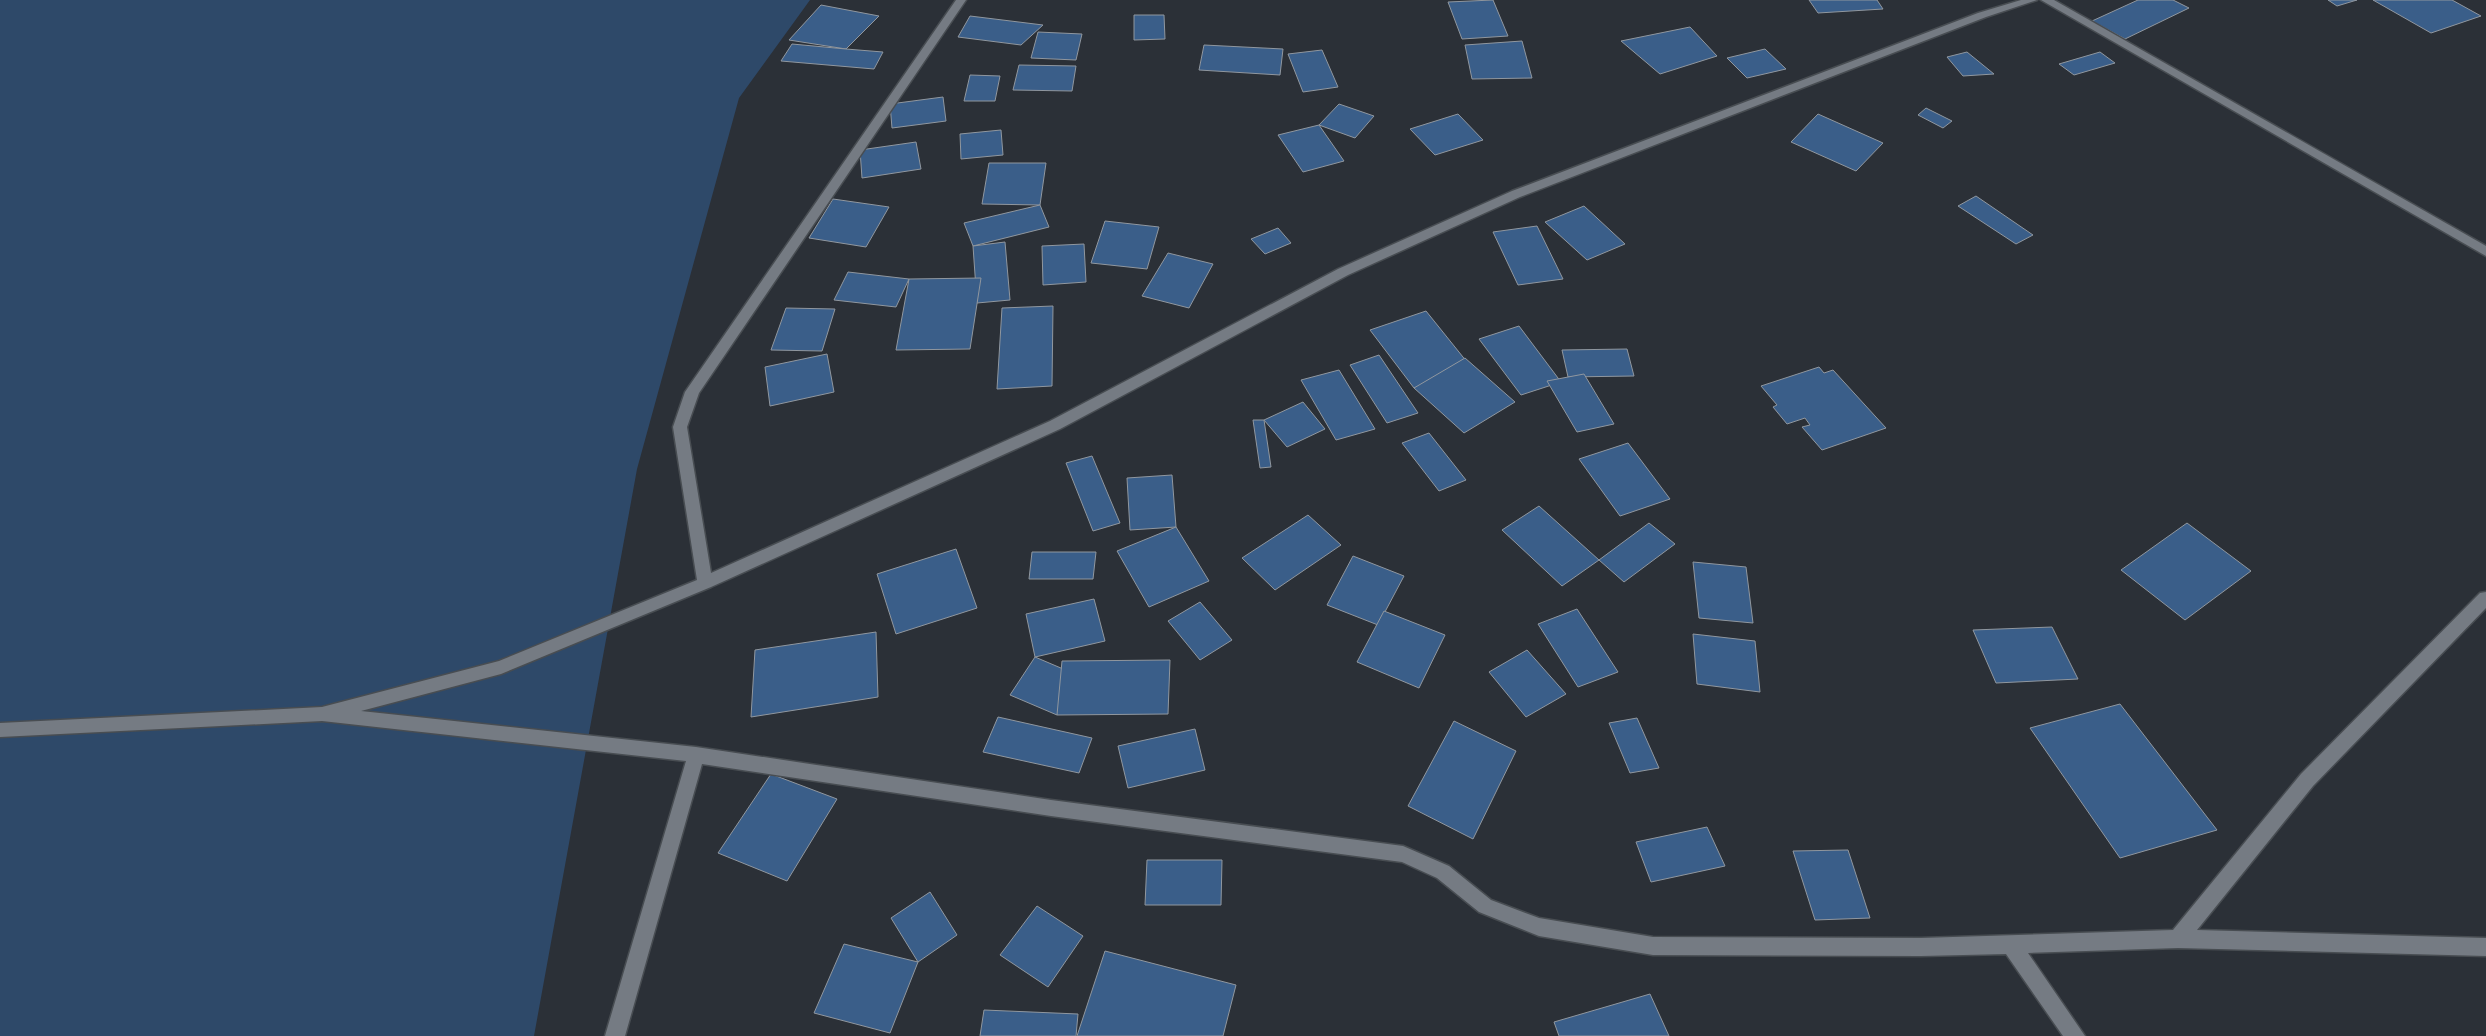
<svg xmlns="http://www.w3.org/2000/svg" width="2486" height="1036" viewBox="0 0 2486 1036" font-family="'Space Grotesk',sans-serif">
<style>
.green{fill:#2e4969}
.building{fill:#3a5e89;stroke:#90979f}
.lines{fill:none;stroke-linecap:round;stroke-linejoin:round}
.minor-casing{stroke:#484d52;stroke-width:3}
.minor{fill:#757b83;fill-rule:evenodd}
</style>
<rect width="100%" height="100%" fill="#2b3037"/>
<path class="green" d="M0,0H810L739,98L637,469L534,1036H0Z"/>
<g class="building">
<path d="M1493,0L1508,36L1462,39L1448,2Z"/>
<path d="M1809,0H1877L1883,9L1818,13Z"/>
<path d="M2138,0H2173L2189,8L2125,39L2092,21Z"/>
<path d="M2328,0H2357L2337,6Z"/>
<path d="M2373,0H2452L2481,16L2431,33Z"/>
<path d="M821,5L879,16L846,49L789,40Z"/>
<path d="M1134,15H1164L1165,39L1134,40Z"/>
<path d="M970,16L1043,25L1021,45L958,37Z"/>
<path d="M1690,27L1717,56L1660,74L1621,41Z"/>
<path d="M1038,32L1082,34L1076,60L1031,58Z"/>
<path d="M1522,41L1532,78L1472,79L1465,45Z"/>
<path d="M792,44L846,49L883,52L874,69L781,61Z"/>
<path d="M1204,45L1283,49L1280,75L1199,70Z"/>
<path d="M1765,49L1786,69L1747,78L1727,58Z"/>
<path d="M1322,50L1338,87L1303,92L1288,54Z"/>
<path d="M1967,52L1994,74L1963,76L1947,57Z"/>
<path d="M2100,52L2115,63L2074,75L2059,64Z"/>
<path d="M1019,65L1076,66L1072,91L1013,90Z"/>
<path d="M970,75L1000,76L995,101H964Z"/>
<path d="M943,97L946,121L892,128L890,104Z"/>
<path d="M1339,104L1374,116L1355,138L1319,125Z"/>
<path d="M1926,108L1952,121L1943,128L1918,115Z"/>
<path d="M1458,114L1483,140L1435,155L1410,129Z"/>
<path d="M1818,114L1883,143L1856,171L1791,142Z"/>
<path d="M1319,125L1344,161L1303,172L1278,135Z"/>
<path d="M1001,130L1003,155L961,159L960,134Z"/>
<path d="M916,142L921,169L862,178L860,150Z"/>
<path d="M989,163H1046L1040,205L982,204Z"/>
<path d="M1976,196L2033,235L2016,244L1958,206Z"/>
<path d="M833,199L889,207L866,247L809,238Z"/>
<path d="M1040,205L1049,227L973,246L964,223Z"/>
<path d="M1584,206L1625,244L1587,260L1545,222Z"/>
<path d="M1105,221L1159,227L1147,269L1091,263Z"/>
<path d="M1537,226L1563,279L1518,285L1493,232Z"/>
<path d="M1278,228L1291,243L1265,254L1251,239Z"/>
<path d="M1005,242L1010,300L977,303L973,246Z"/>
<path d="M1084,244L1086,282L1043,285L1042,246Z"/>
<path d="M1168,253L1213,264L1189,308L1142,296Z"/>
<path d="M848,272L909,279L896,307L834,300Z"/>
<path d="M981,278L970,349L896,350L909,279Z"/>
<path d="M1053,306L1052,386L997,389L1002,308Z"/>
<path d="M786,308L835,309L822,351L771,350Z"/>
<path d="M1426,311L1471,367L1414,388L1370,330Z"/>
<path d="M1519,326L1561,382L1521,395L1479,339Z"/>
<path d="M1627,349L1634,376L1568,377L1562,350Z"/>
<path d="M827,354L834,392L770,406L765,367Z"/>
<path d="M1379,355L1418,413L1387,423L1350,365Z"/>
<path d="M1465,358L1515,402L1464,433L1414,388Z"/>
<path d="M1819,367L1824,373L1833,370L1886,428L1822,450L1802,427L1810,425L1805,418L1787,424L1773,407L1777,405L1761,386Z"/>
<path d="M1339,370L1375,429L1336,440L1301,380Z"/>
<path d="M1584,374L1614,424L1577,432L1547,381Z"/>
<path d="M1303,402L1325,429L1287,447L1264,420Z"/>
<path d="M1253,420H1264L1271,467L1260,468Z"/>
<path d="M1429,433L1466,480L1439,491L1402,443Z"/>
<path d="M1628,443L1670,499L1620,516L1579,459Z"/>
<path d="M1092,456L1120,523L1093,531L1066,463Z"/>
<path d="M1172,475L1176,527L1130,530L1127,478Z"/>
<path d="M1539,506L1599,560L1562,586L1502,530Z"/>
<path d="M1308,515L1341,545L1275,590L1242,558Z"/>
<path d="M1649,523L1675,544L1624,582L1599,560Z"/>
<path d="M2187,523L2251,571L2185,620L2121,570Z"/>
<path d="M1176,527L1209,581L1149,607L1117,551Z"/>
<path d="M956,549L977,608L896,634L877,574Z"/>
<path d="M1032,552H1096L1093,579H1029Z"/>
<path d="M1353,556L1404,576L1378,625L1327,605Z"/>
<path d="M1693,562L1746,567L1753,623L1699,618Z"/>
<path d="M1094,599L1105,641L1035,657L1026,614Z"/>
<path d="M1200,602L1232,640L1200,660L1168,621Z"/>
<path d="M1577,609L1618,672L1578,687L1538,624Z"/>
<path d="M1384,611L1445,635L1419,688L1357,662Z"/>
<path d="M2052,627L2078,679L1996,683L1973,630Z"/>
<path d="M876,632L878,697L751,717L755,650Z"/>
<path d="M1693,634L1755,641L1760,692L1697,684Z"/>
<path d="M1527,650L1566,694L1526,717L1489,672Z"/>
<path d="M1035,657L1082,677L1057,715L1010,695Z"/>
<path d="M1170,660L1168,714L1057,715L1062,661Z"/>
<path d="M2120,704L2217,830L2120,858L2030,728Z"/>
<path d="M998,717L1092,738L1079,773L983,752Z"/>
<path d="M1637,718L1659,768L1630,773L1609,723Z"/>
<path d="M1454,721L1516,751L1473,839L1408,806Z"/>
<path d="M1195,729L1205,770L1128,788L1118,746Z"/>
<path d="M771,774L837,799L787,881L718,853Z"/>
<path d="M1707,827L1725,866L1651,882L1636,842Z"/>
<path d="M1848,850L1870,918L1815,920L1793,851Z"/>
<path d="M1147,860H1222L1221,905H1145Z"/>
<path d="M930,892L957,935L918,962L891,918Z"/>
<path d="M1037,906L1083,936L1048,987L1000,955Z"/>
<path d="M844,944L918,962L890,1033L814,1013Z"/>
<path d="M1105,951L1236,985L1223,1036H1077Z"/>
<path d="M1650,994L1669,1036H1559L1554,1022Z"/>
<path d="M984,1010L1078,1014L1076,1036H980Z"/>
</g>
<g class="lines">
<g class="minor-casing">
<g id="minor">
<path d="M956,0H966L699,393L687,427L711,573L1050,421L1338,269L1512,191L1978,13L2021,0H2037L1986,17L1520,197L1348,275L1060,429L711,587L501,674L361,711L696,747L1051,800L1403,846L1449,866L1491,900L1539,918L1653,937L1921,938L2173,930L2301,774L2480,593L2486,592V608L2313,786L2197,930L2486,938V956L2178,948L2028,953L2085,1036H2063L2006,954L1921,956L1653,955L1539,936L1479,912L1437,878L1402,862L1051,816L702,764L625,1036H605L686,761L322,721L0,737V723L322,707L499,661L697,580L673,427L685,392Z"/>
<path d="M2041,0H2054L2486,246V256Z"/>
</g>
</g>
<use href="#minor" class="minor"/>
</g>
</svg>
